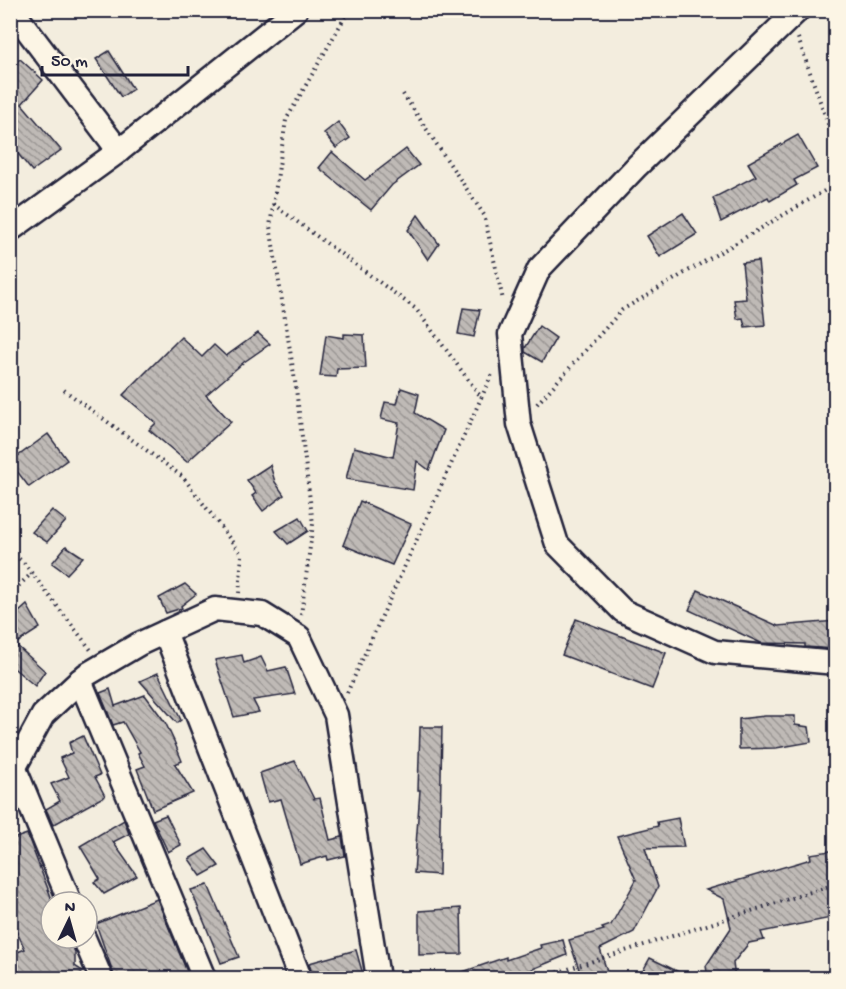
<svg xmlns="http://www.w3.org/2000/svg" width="846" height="989" viewBox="0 0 846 989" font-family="'Gochi Hand',sans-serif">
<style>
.building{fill:url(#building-back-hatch);stroke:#22223b;stroke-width:1.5}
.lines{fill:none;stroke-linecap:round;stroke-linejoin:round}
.minor-casing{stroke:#22223b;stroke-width:27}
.path{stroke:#22223b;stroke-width:4;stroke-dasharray:1.5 4.5;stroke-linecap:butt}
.minor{stroke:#fcf5e5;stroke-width:22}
</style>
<defs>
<pattern id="building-back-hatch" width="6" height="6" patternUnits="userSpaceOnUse" patternTransform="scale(1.5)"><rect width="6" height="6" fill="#bfbab6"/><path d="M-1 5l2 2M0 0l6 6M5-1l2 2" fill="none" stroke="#9b9795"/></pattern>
</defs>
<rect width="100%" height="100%" fill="#f3edde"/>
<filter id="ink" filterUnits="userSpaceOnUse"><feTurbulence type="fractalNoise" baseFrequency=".0167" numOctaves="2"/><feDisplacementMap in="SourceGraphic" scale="12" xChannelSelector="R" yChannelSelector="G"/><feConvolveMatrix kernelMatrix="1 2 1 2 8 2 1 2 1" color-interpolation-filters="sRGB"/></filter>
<g filter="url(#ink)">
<g class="building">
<path d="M109,51L133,89L121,97L96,59Z"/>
<path d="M20,59L43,80L22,104L61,150L32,171L10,144V68Z"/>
<path d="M338,122L350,138L336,148L324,133Z"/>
<path d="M798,135L817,168L794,180L797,185L770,201L768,197L721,222L713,198L756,176L748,163Z"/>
<path d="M406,149L419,165L392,185L371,210L319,168L332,152L365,180Z"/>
<path d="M683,213L697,234L660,257L647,236Z"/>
<path d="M418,215L439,244L428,260L408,230Z"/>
<path d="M758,261L765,325L745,327L743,318L737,319L734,300L746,299L742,263Z"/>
<path d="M463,308L480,310L474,337L458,334Z"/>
<path d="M539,326L556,338L542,362L525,352V348Z"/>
<path d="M258,333L270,344L244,362L206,395L231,422L187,462L149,430L156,423L123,395L181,337L202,357L214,345L226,356Z"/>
<path d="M344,334L364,335L366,368L337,369L336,377L320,376L326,335L344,338Z"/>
<path d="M401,388L419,394L415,413L444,430L429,470L417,461L413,490L346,479L354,447L393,457L399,423L381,419L385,402L397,404Z"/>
<path d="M48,434L67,460L29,487L10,462Z"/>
<path d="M270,465L275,482L284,495L263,511L252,496L256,493L247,480Z"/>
<path d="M360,501L411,524L392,565L343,545Z"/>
<path d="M52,510L66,521L47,542L32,532Z"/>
<path d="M300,517L308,531L288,544L276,531Z"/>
<path d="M66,546L83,557L67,574L52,563Z"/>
<path d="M185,584L196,594L181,606L182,608L166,613L159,598Z"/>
<path d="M698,590L778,626L836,621V649L805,647V644L761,643L689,610Z"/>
<path d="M27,605L40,628L15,644L45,671L35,686L10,665V620Z"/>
<path d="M576,619L666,653L652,689L562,655Z"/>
<path d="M242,655L244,663L261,657L268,671L286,667L295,694L253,700L259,712L234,717L215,660Z"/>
<path d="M158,673L181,720L177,723L140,681Z"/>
<path d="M110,689L115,706L145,695L165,722L174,741L182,761L175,764L193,793L153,810L137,769L145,766L138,753L140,752L123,722L113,725L100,693Z"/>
<path d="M765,716H795V725L809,727L811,742L776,748L739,749V719Z"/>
<path d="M420,727H442L439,875L414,873L420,790H418Z"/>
<path d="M83,736L100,775L95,777L105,796L53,825L46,809L60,801L51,784L69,777L60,758L72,753L69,743Z"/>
<path d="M295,761L314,799L320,798L330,840L342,837L345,856L328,860L327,856L300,864L281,799L268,802L260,773Z"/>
<path d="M166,815L181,845L168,852L153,820Z"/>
<path d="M678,818L684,847L645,848L658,887L634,932L600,949L609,978H582L569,940L604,930L602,928L611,925L636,880L617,836L658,826L657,822Z"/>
<path d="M124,820L129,834L113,842L137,876L104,894L94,882L100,879L80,846Z"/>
<path d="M27,834L51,897V923L48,925L51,938L56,941L67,938L75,952V966L84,972L71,978H10V955L25,949L10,918V840Z"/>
<path d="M206,849L219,866L201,876L189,859Z"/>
<path d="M836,850V917L761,932L764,940L749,943L733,963L735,978H708L706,966L731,928L724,899L706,890L811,859L810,854Z"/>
<path d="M208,885L239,957L221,963L191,890Z"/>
<path d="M157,899L188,974L174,978H115L96,924Z"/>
<path d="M461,908L462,954L419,955V911Z"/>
<path d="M563,940L567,955L518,975L505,978H452L451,976L506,957V960L541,948L540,945Z"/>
<path d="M356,950L364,978H313L309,963Z"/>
<path d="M650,958L691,978H639Z"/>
</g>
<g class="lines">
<g class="minor-casing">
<g id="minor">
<path d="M12,10L119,151"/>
<path d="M798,10L637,166L539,269L510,334L519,424L557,544L623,611L715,652L836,663"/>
<path d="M10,230L119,151L296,10"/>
<path d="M165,632L300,978"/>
<path d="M80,680L204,978"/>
<path d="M15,769L70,902"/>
<path d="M10,776L43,715L86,675L139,644L215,609L262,614L299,637L336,715L378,978"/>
<path d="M84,938L101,978"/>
</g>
</g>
<g class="path">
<path d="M798,38L836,147"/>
<path d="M403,94L484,215L503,300"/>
<path d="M273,204L416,309L481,397"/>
<path d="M64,390L183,477L242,555L239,593"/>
<path d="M537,404L622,310L836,184"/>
<path d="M10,551L24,563L91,650"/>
<path d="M10,594L32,573"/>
<path d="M301,615L313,524L295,381L270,226L286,120L349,10"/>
<path d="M347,693L493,372"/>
<path d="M540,978L836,884"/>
</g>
<use href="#minor" class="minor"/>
</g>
</g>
<rect width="846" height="989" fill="none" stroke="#fcf5e5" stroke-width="36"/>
<rect x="18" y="18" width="810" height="953" fill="none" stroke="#22223b" stroke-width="2" filter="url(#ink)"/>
<g transform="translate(69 920) rotate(5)"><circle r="28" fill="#fcf5e5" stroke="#a5a1a1" stroke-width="1.5"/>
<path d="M0-4.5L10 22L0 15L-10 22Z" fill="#22223b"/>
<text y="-9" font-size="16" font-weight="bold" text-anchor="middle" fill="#22223b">N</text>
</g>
<path d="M42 66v9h146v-9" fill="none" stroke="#22223b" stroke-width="3"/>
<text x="51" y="66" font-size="18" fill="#22223b" stroke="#fcf5e5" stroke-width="4.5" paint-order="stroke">50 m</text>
</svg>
